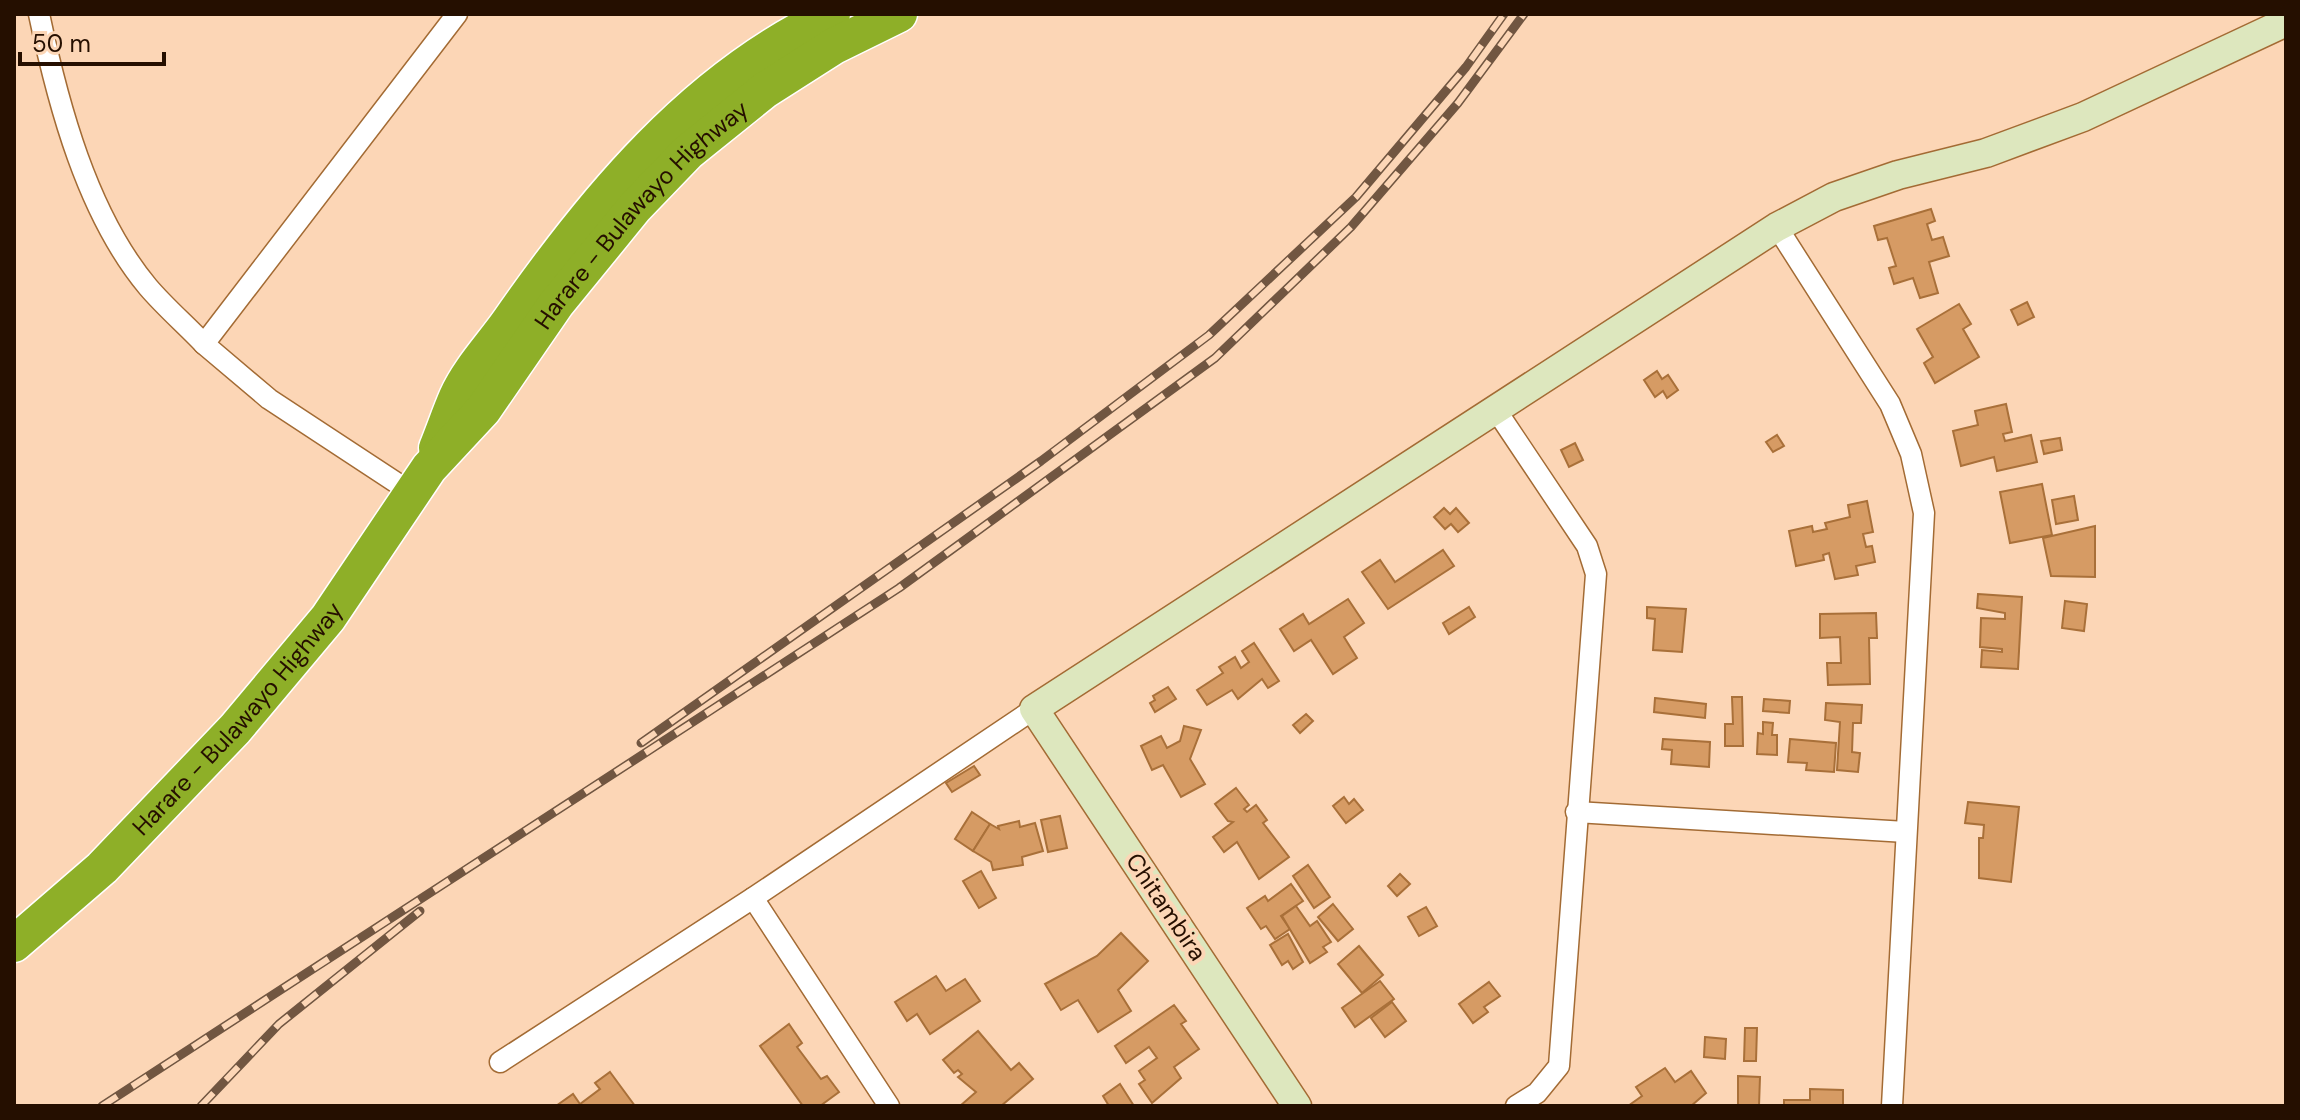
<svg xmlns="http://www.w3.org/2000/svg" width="2300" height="1120" viewBox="0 0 2300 1120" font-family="'DM Sans',sans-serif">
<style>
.building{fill:#d69b64;stroke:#a97039;stroke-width:2}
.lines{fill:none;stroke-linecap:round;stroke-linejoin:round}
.street-casing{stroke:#a36b34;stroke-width:23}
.secondary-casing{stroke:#a36b34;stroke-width:31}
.highway-casing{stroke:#fff;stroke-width:39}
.street{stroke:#fff;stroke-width:20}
.secondary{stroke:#dde7be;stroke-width:28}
.highway{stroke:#8eaf28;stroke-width:36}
.rail-casing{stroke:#715641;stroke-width:9}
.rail{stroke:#fcd6b6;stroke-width:6;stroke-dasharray:18;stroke-linecap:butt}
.labels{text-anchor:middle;stroke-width:8;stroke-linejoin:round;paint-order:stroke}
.street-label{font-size:24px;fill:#250f00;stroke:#fcd6b6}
</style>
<rect width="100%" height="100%" fill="#fcd6b6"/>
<g class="building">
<path d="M1931,209L1935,221L1927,224L1932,240L1943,237L1949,256L1929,262L1938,293L1920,298L1913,278L1894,284L1889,268L1896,266L1887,238L1878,240L1874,226Z"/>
<path d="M2027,302L2034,317L2018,325L2011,310Z"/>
<path d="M1959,304L1971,324L1963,329L1979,357L1935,383L1924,363L1933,357L1917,329Z"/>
<path d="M1657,371L1662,379L1668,375L1678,390L1667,398L1663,391L1655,397L1644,380Z"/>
<path d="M2006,404L2012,432L2003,434L2005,441L2031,435L2037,462L1997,471L1994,457L1961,466L1953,431L1978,425L1975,411Z"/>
<path d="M1777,435L1784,446L1773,452L1766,442Z"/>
<path d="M2060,438L2062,450L2044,454L2041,441Z"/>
<path d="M1575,443L1583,460L1569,467L1561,450Z"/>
<path d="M2042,484L2052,535L2010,543L2000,492Z"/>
<path d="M2074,496L2078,520L2056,524L2052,500Z"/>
<path d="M1867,501L1873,532L1863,534L1866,547L1872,546L1875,562L1856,566L1858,575L1835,579L1829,553L1823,555L1824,560L1796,566L1789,531L1812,526L1813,532L1827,529L1825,523L1850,517L1848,505Z"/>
<path d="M1444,508L1450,514L1456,508L1469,523L1458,532L1451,524L1445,529L1434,517Z"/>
<path d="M2095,526V577L2051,576L2043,538Z"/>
<path d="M1443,550L1454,566L1388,609L1362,572L1380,560L1395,582Z"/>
<path d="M1978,594L2022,597L2018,669L1981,667L1982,650L2002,652V649L1980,647L1981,618L2005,619V613L1977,608Z"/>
<path d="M1348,599L1364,623L1344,637L1357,658L1333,674L1311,640L1294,651L1280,629L1303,614L1309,624Z"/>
<path d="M2065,601L2087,604L2084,631L2062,628Z"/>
<path d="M1469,607L1475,617L1449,634L1443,623Z"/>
<path d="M1647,607L1686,609L1682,652L1653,650L1655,619L1647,618Z"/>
<path d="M1876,613L1877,638H1869L1870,684L1828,685L1827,663H1841L1840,637L1820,638V614Z"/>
<path d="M1254,643L1279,681L1268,688L1262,679L1238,699L1232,690L1207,705L1197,690L1223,673L1219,667L1235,657L1241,668L1249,662L1242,651Z"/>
<path d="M1168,687L1176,699L1155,712L1150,703L1155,700L1153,696Z"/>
<path d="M1732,697H1742L1743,746H1725V724H1733Z"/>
<path d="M1655,698L1706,704L1705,718L1654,712Z"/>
<path d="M1764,699L1790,701L1789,713L1763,711Z"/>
<path d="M1826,703L1862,705L1861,723H1853L1852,752L1860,753L1858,772L1837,770L1840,722L1825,720Z"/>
<path d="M1306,714L1313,721L1300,733L1293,725Z"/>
<path d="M1763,722L1773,723L1772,735H1777V755L1757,754L1758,733L1763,734Z"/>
<path d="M1184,726L1201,730L1190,759L1205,784L1181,797L1163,765L1152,770L1141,746L1161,736L1167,748L1180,741Z"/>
<path d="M1663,739L1710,742L1709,767L1671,764L1672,750L1662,749Z"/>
<path d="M1790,739L1836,743L1834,772L1806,770L1807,763L1788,762Z"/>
<path d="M974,766L980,775L952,792L946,783Z"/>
<path d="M1236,788L1249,805L1244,809L1247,812L1256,805L1267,820L1263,823L1289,857L1259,879L1237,842L1224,852L1213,837L1233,822L1228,821L1215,804Z"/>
<path d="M1344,797L1349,804L1354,799L1363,810L1346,823L1333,806Z"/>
<path d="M1968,802L2019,807L2011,882L1979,878V838H1983L1984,825L1965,823Z"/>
<path d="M972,812L990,824L973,851L955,839Z"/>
<path d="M1060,816L1067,848L1048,852L1041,820Z"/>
<path d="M1019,821L1020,827L1035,823L1043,851L1022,857L1023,865L993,870L991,862L973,851L990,824L999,829L998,826Z"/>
<path d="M1308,865L1330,897L1314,908L1293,876Z"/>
<path d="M981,871L996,898L979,908L963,881Z"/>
<path d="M1400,874L1410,884L1397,896L1388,886Z"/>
<path d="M1291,884L1303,901L1281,916L1290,929L1275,939L1266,926L1261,929L1247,908L1265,896L1268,901Z"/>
<path d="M1333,904L1353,929L1338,941L1318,917Z"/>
<path d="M1296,906L1310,926L1317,921L1331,942L1323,947L1327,952L1310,963L1282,916Z"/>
<path d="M1426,907L1437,926L1419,936L1408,917Z"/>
<path d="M1121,933L1148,961L1118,990L1131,1011L1098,1032L1078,1000L1061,1010L1045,984L1097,956Z"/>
<path d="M1288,934L1303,962L1293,969L1288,961L1282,965L1270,945Z"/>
<path d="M1359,946L1383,975L1362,993L1338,964Z"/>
<path d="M936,976L946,991L965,979L980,1001L930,1034L917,1014L907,1021L895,1002Z"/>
<path d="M1380,981L1394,999L1355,1027L1342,1008Z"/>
<path d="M1489,982L1500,996L1484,1007L1488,1012L1473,1023L1459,1004Z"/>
<path d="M1392,1002L1406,1021L1385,1037L1371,1018Z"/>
<path d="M1174,1005L1186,1021L1181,1024L1199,1049L1174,1067L1181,1078L1152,1103L1139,1084L1145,1080L1139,1071L1157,1058L1149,1047L1126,1063L1115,1046Z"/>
<path d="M789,1024L802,1043L797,1047L821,1079L827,1076L839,1092L820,1106H803L760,1046Z"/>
<path d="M1745,1028H1757L1756,1061H1744Z"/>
<path d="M978,1031L1011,1070L1019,1063L1033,1079L1001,1106H960L976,1092L958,1077L962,1074L958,1070L954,1073L943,1060Z"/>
<path d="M1705,1037L1726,1039L1725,1059L1704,1057Z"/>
<path d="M1665,1068L1675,1082L1691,1071L1706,1093L1691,1106H1628L1642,1096L1636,1087Z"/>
<path d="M610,1072L635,1106H556L573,1094L580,1104L600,1089L595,1083Z"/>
<path d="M1738,1076L1760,1077L1759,1106H1738Z"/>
<path d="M1120,1084L1134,1106H1109L1103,1096Z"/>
<path d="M1810,1089L1843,1090V1106H1784V1100H1810Z"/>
</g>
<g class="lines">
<g class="street-casing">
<g id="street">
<path d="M39,14C58,104 87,214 148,287C165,307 186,325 204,344"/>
<path d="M1777,227L1890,404L1911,454L1924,513L1892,1106"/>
<path d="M1496,410L1587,546L1596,574L1559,1066L1537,1093L1516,1106"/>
<path d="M412,493L269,399L204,344L457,14"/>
<path d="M1576,812L1906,832"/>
<path d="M753,898L889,1106"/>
<path d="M500,1062L753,898L1034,709"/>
</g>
</g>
<g class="secondary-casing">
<path id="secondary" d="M1297,1106L1034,709L1777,227L1834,197L1898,175L1986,153L2083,117L2286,22"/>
</g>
<g class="highway-casing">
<g id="highway">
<path d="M437,448C444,431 450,413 457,397C469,370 492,346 509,322C593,201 695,77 832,14"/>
<path id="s1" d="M14,944L102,868L235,729L328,618L429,468L483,410L556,304L635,207L688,152L765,90L834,46L899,14"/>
</g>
</g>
<use href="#street" class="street"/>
<use href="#secondary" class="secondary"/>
<use href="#highway" class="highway"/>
<g class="rail-casing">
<g id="rail">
<path d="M641,743L1041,461L1209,335L1356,197L1466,67L1504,14"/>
<path d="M102,1106L899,588L1215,358L1351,227L1458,103L1524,14"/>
<path d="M201,1106L279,1024L420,911"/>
</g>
</g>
<use href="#rail" class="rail"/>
</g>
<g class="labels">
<g class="street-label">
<text dy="8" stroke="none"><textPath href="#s1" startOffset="966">Harare - Bulawayo Highway</textPath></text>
<text dy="8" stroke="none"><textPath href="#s1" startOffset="318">Harare - Bulawayo Highway</textPath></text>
<text transform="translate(1166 907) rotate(56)" y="8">Chitambira</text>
</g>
</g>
<rect width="2300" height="1120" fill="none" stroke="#250f00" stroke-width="32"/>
<path d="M20 52v12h144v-12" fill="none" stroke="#250f00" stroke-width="4"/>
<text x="32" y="52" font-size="24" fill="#250f00" stroke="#fcd6b6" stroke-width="6" paint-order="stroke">50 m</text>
</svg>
